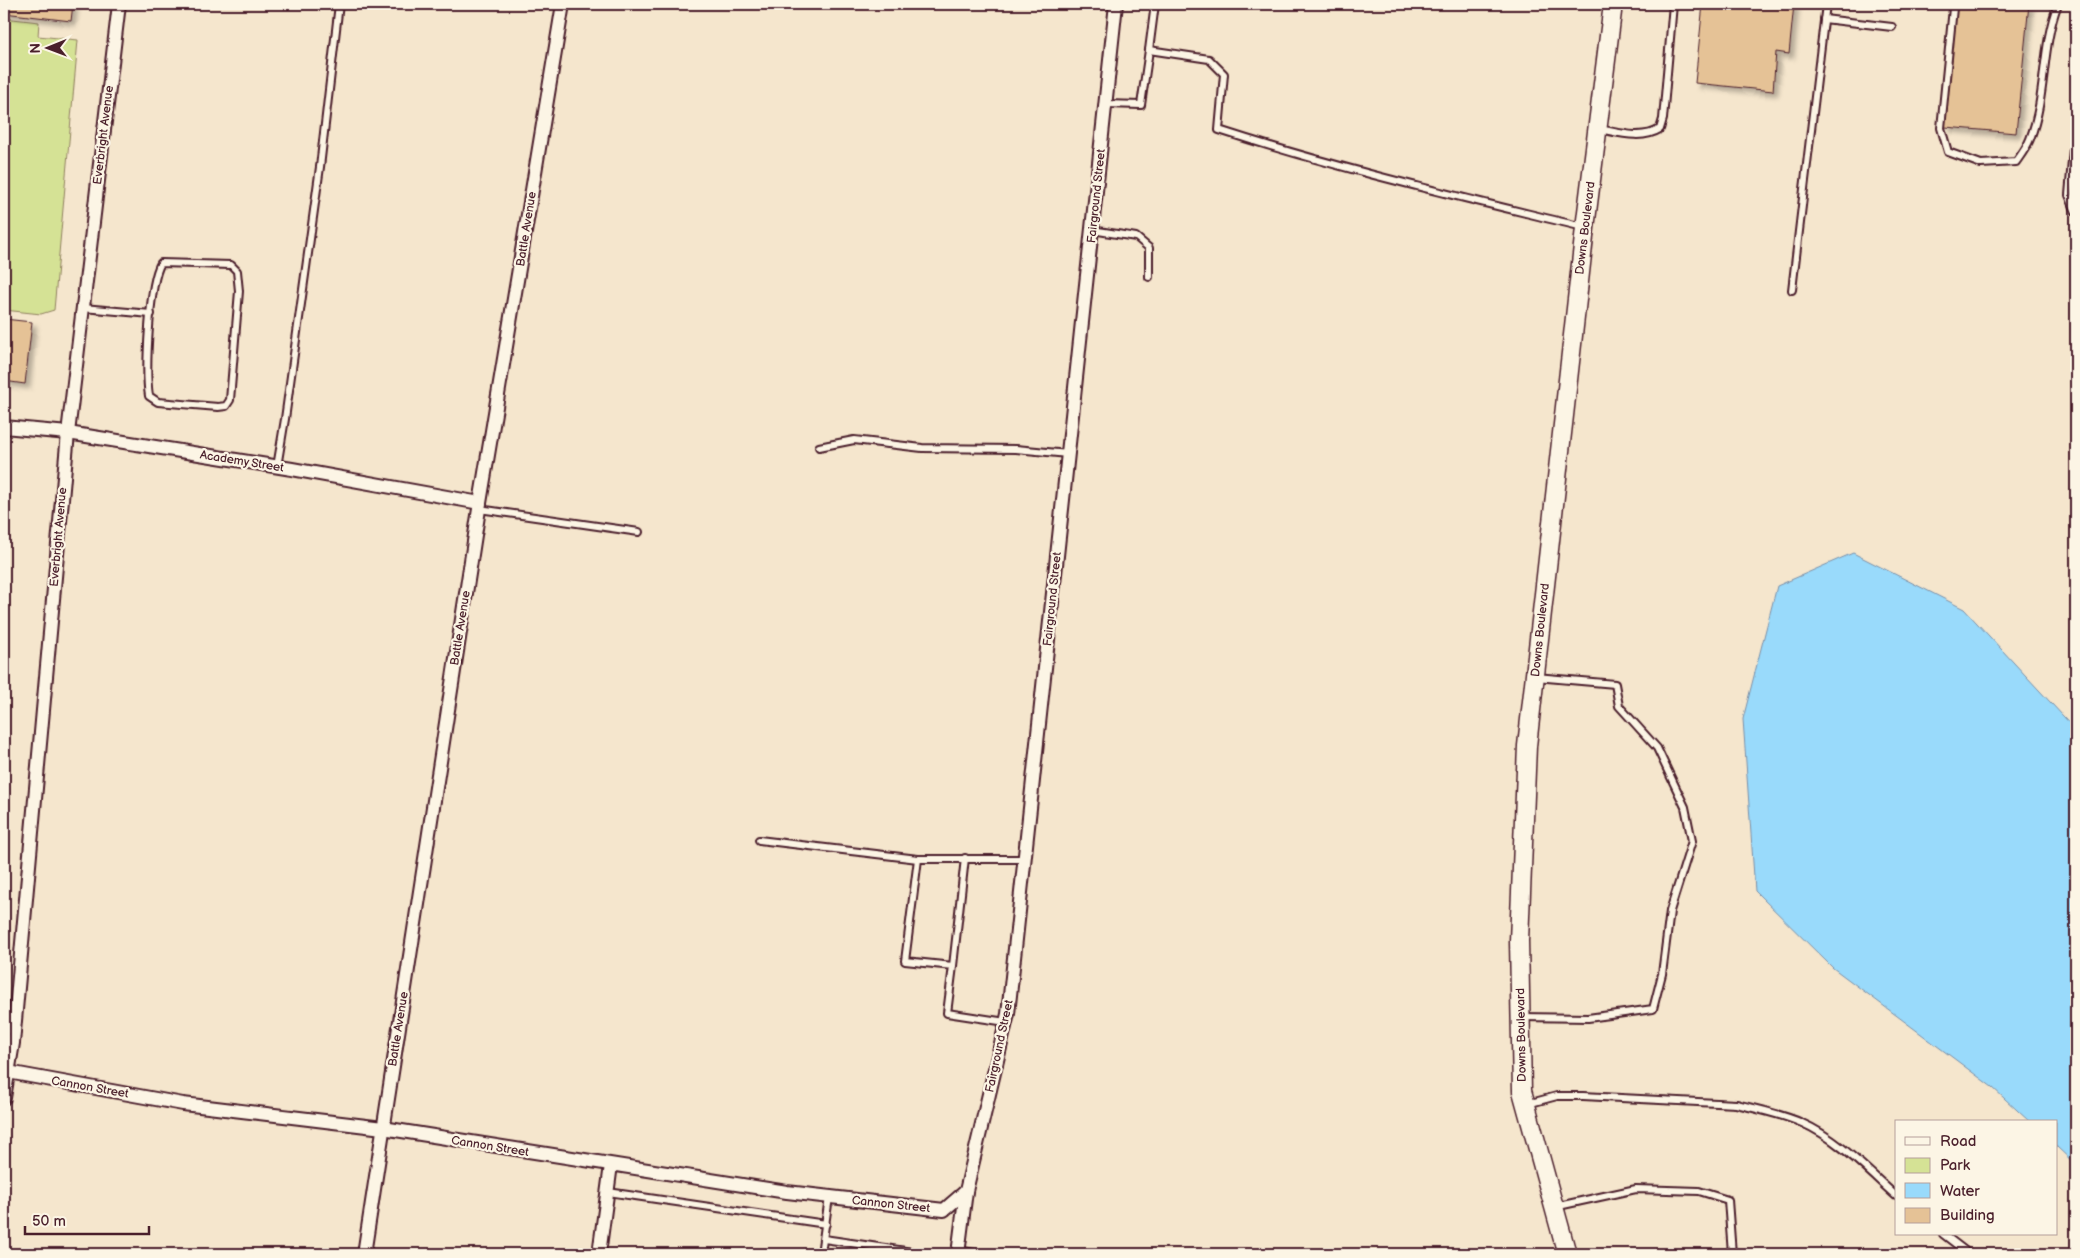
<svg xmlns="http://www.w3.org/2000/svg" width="2080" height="1258" viewBox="0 0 2080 1258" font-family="'Balsamiq Sans',sans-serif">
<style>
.green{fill:#d5e295;stroke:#908060}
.water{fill:#99dafb;stroke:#798fa8}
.building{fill:#e5c296;stroke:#4a1f2b;filter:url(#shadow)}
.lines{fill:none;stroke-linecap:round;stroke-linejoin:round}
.lane-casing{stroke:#4a1f2b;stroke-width:10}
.street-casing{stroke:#4a1f2b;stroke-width:16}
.secondary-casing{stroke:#4a1f2b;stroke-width:21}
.lane{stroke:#fcf5e5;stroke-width:6}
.street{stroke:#fcf5e5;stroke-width:12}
.secondary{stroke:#fcf5e5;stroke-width:18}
.labels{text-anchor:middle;stroke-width:4.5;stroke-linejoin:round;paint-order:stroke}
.street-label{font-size:12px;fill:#4a1f2b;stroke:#fcf5e5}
</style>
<defs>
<filter id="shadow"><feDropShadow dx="4.5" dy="4.5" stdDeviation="2.5" flood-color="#0004"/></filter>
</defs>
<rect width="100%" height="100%" fill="#f5e6cd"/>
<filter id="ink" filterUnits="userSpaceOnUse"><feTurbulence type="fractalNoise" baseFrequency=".02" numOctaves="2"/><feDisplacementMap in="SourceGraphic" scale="10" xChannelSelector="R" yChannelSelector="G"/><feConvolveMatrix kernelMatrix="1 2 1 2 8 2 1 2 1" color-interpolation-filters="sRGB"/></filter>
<g filter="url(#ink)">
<path class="green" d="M4,18L39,22L38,36L78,40L54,310L41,314L4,310Z"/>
<path class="water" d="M1853,553L1964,609L2076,730V1165L2056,1146V1122H2030L1992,1087L1833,968L1755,891L1743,719L1777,586Z"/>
<g class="building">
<path d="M4,4H73L71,21L4,13Z"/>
<path d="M1703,4H1794L1789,54L1776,52L1773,91L1695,83Z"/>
<path d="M1957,4H2029L2016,133L1945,127Z"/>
<path d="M4,319L32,322L25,384L4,381Z"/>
</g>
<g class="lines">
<g class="lane-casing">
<g id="lane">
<path d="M1953,8L1941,128L1948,152L1981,164L2016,162C2021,155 2027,147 2030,139C2047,95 2041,47 2058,4"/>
<path d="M1824,19L1892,27"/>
<path d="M1149,50L1155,4"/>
<path d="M1106,104L1141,105L1149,50L1209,59L1224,74L1219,130C1339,169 1461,197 1583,227"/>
<path d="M2076,114L2069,195L2076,212"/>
<path d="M1599,129C1620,133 1642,140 1660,129L1663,119L1673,4"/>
<path d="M1092,230L1136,237L1149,248V277"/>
<path d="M161,263L231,265L237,271L239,291L230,400L226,406L218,407L158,402L149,396C145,371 149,282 161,263Z"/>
<path d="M1792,290L1826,4"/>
<path d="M83,308L151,314"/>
<path d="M819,447L854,440L922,448L1016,449L1068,454"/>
<path d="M277,467L285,419L320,167L339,4"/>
<path d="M479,509L639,532"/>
<path d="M759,840L918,859H1024"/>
<path d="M918,859L905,961L953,966L947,1013L1006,1022"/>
<path d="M953,966L965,858"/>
<path d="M1522,1017L1588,1018L1653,1009L1662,974L1670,911L1692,841L1685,807L1657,748L1619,706L1615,684L1536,677"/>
<path d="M1527,1104L1557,1096H1583L1736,1104C1758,1109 1782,1114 1802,1123C1837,1138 1868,1171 1896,1196"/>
<path d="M608,1192L826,1224"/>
<path d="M1554,1207L1636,1189L1699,1191L1728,1200L1732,1254"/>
<path d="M1943,1234L1969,1254"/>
<path d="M824,1239L926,1254"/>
<path d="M958,1250L980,1254"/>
<path d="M821,1254L829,1197"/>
</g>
</g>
<g class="street-casing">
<g id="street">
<path d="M4,427L68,433L292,469L480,503"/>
<path d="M8,1072L183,1104L383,1128L787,1192L944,1210L966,1191"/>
<path d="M4,1098L13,1043L68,433L119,4"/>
<path d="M364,1254L479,509L563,4"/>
<path d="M599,1254L611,1165"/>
<path d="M958,1254L966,1191L1008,1014L1116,4"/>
</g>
</g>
<g class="secondary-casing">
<path id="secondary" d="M1567,1254L1522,1091L1519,941L1527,746L1585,228L1613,4"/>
</g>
<use href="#lane" class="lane"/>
<use href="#street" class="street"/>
<use href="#secondary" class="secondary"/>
</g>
</g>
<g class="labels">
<g class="street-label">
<text transform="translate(103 135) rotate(-83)" y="4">Everbright Avenue</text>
<text transform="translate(1096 196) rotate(-84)" y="4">Fairground Street</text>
<text transform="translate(1585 228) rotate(-83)" y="4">Downs Boulevard</text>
<text transform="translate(526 229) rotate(-81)" y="4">Battle Avenue</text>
<text transform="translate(242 461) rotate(9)" y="4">Academy Street</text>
<text transform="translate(58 537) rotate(-85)" y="4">Everbright Avenue</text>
<text transform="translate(1052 599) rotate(-84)" y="4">Fairground Street</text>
<text transform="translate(460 628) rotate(-81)" y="4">Battle Avenue</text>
<text transform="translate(1540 630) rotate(-84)" y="4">Downs Boulevard</text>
<text transform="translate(398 1029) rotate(-81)" y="4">Battle Avenue</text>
<text transform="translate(1521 1035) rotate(-91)" y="4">Downs Boulevard</text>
<text transform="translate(999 1046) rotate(-78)" y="4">Fairground Street</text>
<text transform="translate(90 1087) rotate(10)" y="4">Cannon Street</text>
<text transform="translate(490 1146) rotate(9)" y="4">Cannon Street</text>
<text transform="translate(891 1204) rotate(6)" y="4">Cannon Street</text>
</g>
</g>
<rect width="2080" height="1258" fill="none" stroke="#fcf5e5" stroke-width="20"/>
<rect x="10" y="10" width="2060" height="1238" fill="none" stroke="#4a1f2b" stroke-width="2" filter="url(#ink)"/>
<rect x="1895" y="1120" width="162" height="115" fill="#fcf5e5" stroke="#b59f9b"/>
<rect x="1905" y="1137" width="25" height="8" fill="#fcf5e5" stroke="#b59f9b"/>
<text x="1940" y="1146" font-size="15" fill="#4a1f2b">Road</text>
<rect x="1905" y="1158" width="25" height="15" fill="#d5e295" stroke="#b59f9b"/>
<text x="1940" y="1170" font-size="15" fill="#4a1f2b">Park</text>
<rect x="1905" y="1183" width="25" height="15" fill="#99dafb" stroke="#b59f9b"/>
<text x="1940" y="1196" font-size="15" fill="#4a1f2b">Water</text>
<rect x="1905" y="1208" width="25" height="15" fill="#e5c296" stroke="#b59f9b"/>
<text x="1940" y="1220" font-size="15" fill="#4a1f2b">Building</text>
<g transform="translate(48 48) rotate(269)" stroke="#fcf5e5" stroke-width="4" paint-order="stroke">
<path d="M0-4L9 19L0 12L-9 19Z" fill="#4a1f2b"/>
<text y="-8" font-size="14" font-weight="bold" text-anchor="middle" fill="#4a1f2b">N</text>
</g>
<path d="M25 1226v8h124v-8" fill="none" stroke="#4a1f2b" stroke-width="2.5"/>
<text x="32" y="1226" font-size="15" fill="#4a1f2b" stroke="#fcf5e5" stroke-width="4" paint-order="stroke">50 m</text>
</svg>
